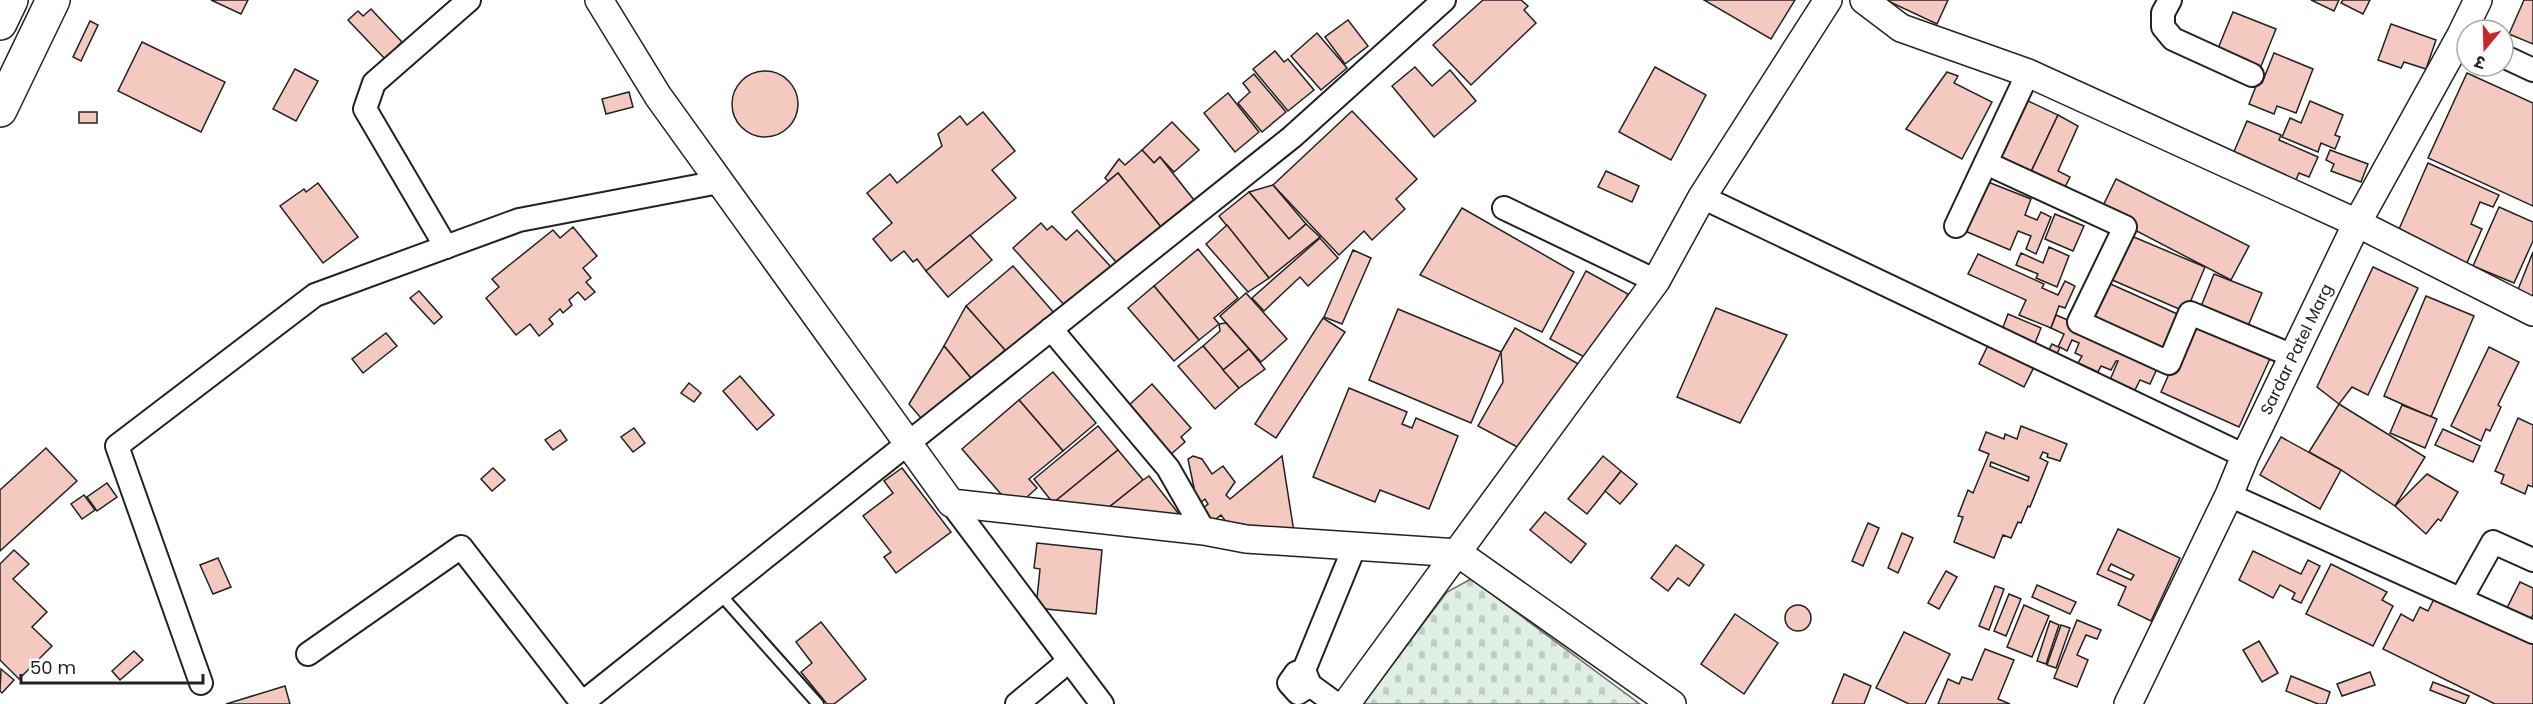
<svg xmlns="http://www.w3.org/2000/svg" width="2533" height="704" viewBox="0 0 2533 704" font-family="Poppins,'Noto Sans Devanagari',sans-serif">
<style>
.cemetery{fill:url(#cemetery-stones);stroke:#6f6f6f;stroke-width:1.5}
.building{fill:#f3c9c0;stroke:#222;stroke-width:1.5;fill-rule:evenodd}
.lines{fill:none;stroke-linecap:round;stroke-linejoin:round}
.service-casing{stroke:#222;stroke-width:14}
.minor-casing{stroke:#222;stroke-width:26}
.tertiary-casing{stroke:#222;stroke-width:30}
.primary-casing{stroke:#222;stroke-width:36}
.service{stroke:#fff;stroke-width:10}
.minor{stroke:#fff;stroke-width:22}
.tertiary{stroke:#fff;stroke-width:27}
.primary{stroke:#fff;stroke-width:33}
.labels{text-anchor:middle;stroke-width:4.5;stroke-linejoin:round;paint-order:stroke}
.street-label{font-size:16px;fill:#222;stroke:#fff}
</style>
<defs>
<pattern id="cemetery-stones" width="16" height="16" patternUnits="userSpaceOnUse" patternTransform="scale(1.5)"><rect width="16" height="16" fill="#e0efe3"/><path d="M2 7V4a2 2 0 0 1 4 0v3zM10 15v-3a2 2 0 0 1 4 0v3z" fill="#c0cdc2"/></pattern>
</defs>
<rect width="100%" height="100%" fill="#fff"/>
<path class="cemetery" d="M1471,579L1640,704H1363L1447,592Z"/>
<g class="building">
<path d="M211,0H248L241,14Z"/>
<path d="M1483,0H1521L1528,6L1524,10L1536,23L1471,85L1433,45Z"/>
<path d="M1704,0H1795L1771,39Z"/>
<path d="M1886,0H1948L1937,24Z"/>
<path d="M2311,0H2339L2334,11Z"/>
<path d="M2343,0H2370L2363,14L2341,3Z"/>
<path d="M2524,0H2533V44L2509,34Z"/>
<path d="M371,9L402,42L385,59L348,20L358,11L363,16Z"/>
<path d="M2233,12L2276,29L2255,81L2212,63Z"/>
<path d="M1348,20L1368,46L1345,64L1325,37Z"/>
<path d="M90,21L98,25L81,61L73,57Z"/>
<path d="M2391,24L2436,40L2426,69L2404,62L2401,68L2378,60Z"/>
<path d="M1317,33L1347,68L1321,90L1291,56Z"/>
<path d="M142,42L225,82L201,132L118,91Z"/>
<path d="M1275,51L1284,62L1288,59L1314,90L1288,111L1253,69Z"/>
<path d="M2274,53L2313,69L2296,113L2277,106L2274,114L2249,104L2258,81L2262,83Z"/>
<path d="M1415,67L1432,86L1450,70L1476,101L1434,137L1392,86Z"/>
<path d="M1655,67L1706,95L1671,160L1619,132Z"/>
<path d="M295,69L318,81L296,121L273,109Z"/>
<circle cx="765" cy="104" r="33"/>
<path d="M1947,72L1958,76L1954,83L1992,102L1962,159L1906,129Z"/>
<path d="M2467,73L2533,103V206L2428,158Z"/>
<path d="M1254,74L1286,112L1262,132L1238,103L1250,92L1243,83Z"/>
<path d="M629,92L633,107L606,114L602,99Z"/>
<path d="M1228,93L1259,132L1235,152L1204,113Z"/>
<path d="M2024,99L2058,115L2029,176L1995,159Z"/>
<path d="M2310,101L2343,115L2335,135L2340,137L2335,149L2321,143L2318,152L2282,137L2290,118L2301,123Z"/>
<path d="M1352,111L1417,179L1396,199L1405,209L1372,240L1364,231L1339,255L1273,185Z"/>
<rect x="79" y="112" width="18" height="11"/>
<path d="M983,112L1015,151L992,170L1016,198L926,271L917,259L913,262L904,251L891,261L873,239L892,223L867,193L890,174L897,183L942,146L938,134L960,116L967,125Z"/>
<path d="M2058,115L2078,126L2058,171L2070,177L2063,191L2029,176Z"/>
<path d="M2247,121L2281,135L2279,140L2318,157L2309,177L2299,173L2292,189L2230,161Z"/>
<path d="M1172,122L1199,150L1174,172L1160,157L1154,163L1142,150Z"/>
<path d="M1142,150L1154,163L1160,157L1194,200L1161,227L1118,173L1108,181L1105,178L1119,159L1125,165Z"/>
<path d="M2330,150L2368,164L2361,182L2331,171L2334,164L2326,160Z"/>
<path d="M2428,163L2499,195L2493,207L2480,202L2471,224L2482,229L2466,265L2396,236Z"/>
<path d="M1606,171L1639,186L1632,202L1598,187Z"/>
<path d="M1118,173L1161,227L1116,262L1072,212Z"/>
<path d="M1973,176L2031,199L2025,215L2037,220L2041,212L2051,217L2036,254L2026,249L2031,236L2018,231L2010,250L1953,226Z"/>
<path d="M2116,179L2249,246L2231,280L2100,212Z"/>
<path d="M318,183L358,237L323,263L280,206L304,189L306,192Z"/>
<path d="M1273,185L1306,224L1289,239L1249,192Z"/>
<path d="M1249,192L1289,239L1306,224L1320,237L1269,278L1219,216Z"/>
<path d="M2499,207L2533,222V241L2514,283L2473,266Z"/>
<path d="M1462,208L1574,272L1542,332L1420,275Z"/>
<path d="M2055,214L2084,226L2073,251L2045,239Z"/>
<path d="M1041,223L1047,230L1052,226L1066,240L1077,230L1111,267L1066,307L1013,248Z"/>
<path d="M1227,225L1269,278L1248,292L1206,244Z"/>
<path d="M573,227L597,256L583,268L591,278L586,282L595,292L585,300L578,292L569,300L572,305L563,313L560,309L549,319L553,324L539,336L530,324L516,335L486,298L499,287L492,279L553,230L560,238Z"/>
<path d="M970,235L992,260L948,297L926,271Z"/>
<path d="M2129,235L2205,267L2186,312L2110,279Z"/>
<path d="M1320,238L1338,258L1308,286L1300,277L1264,311L1252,298Z"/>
<path d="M2049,247L2069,256L2057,287L2036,278L2038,274L2016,265L2021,253L2043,263Z"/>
<path d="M1198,249L1238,298L1214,318L1219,324L1199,340L1154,286Z"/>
<path d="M1353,250L1371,258L1342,324L1324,317Z"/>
<path d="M2533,252V299L2517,292Z"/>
<path d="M1978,254L2044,284L2042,288L2058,295L2065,281L2075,286L2065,308L2059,306L2051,328L2019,315L2026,300L1968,274Z"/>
<path d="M1013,266L1055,314L1008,354L966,306Z"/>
<path d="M2373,267L2418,288L2368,395L2352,387L2339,404L2317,387Z"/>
<path d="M1586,271L1628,294L1592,361L1550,339Z"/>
<path d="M2214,274L2262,293L2245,333L2198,314Z"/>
<path d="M2104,281L2184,317L2166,358L2086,322Z"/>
<path d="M1154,286L1199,340L1174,361L1128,308Z"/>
<path d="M419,291L442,317L434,324L410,298Z"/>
<path d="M1246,293L1287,339L1261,362L1220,316Z"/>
<path d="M2426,296L2474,316L2431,417L2384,396Z"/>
<path d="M966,306L1005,350L992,362L996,366L975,383L944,346Z"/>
<path d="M1716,308L1787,335L1740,423L1677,397Z"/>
<path d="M1398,309L1501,352L1471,423L1369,380Z"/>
<path d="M2008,314L2041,328L2033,348L2000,335Z"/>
<path d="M2056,315L2161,360L2150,384L2140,380L2135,390L2110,380L2118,361H2116L2111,370L2101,366L2098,372L2078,363L2082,356L2075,353L2079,343L2072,340L2067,351L2060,347L2057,354L2049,350L2052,344L2058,347L2064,334L2051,328Z"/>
<path d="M2194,317L2273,352L2239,427L2161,392Z"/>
<path d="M1323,318L1345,332L1276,438L1255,424Z"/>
<path d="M1226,323L1249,349L1223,370L1203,346L1220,331L1219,324Z"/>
<path d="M1515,328L1582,366L1521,449L1478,426L1503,382L1501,352Z"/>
<path d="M386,333L397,346L363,373L352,359Z"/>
<path d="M1990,341L2036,363L2024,387L1979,364Z"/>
<path d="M944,346L975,383L926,424L909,404Z"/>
<path d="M1203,346L1239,388L1215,409L1178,366Z"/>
<path d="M2489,347L2519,362L2498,405L2501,407L2490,431L2486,429L2481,441L2451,426Z"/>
<path d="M1249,349L1265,369L1239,388L1223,370Z"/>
<path d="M1053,372L1096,423L1063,451L1019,400Z"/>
<path d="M740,376L774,415L757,430L723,391Z"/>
<path d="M689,383L701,393L694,402L681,393Z"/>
<path d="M1152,384L1191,428L1181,437L1185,442L1170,455L1127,407Z"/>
<path d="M1349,388L1407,412L1402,424L1412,428L1416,418L1458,436L1429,509L1380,490L1375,502L1313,477Z"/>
<path d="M1019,400L1063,451L1029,479L1037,488L1019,504L1007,501L962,449Z"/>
<path d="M2339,404L2425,457L2395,506L2341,470L2309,452Z"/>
<path d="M2402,405L2437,419L2425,448L2390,433Z"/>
<path d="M2518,418L2533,425V487L2528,485L2525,494L2501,483L2504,475L2495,471Z"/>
<path d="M1098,426L1118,450L1053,503L1034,479Z"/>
<path d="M2021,426L2067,444L2060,461L2047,457L2048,454L2043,452L2040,458L2048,462L2030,507L2028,506L2021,523L2018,522L2011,538L2003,535L1994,558L1954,542L1963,517L1958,516L1968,490L1973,493L1989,454L1979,450L1986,432L2004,439L2005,434L2017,439ZM1991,462L2029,477L2028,481L1990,466Z"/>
<path d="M634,428L645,443L633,452L621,437Z"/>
<path d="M2443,429L2480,446L2473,462L2435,445Z"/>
<path d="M560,430L567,440L553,450L545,440Z"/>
<path d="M2281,437L2341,470L2320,509L2260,475Z"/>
<path d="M46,448L77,481L0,551V490Z"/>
<path d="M1118,450L1143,480L1103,512L1053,503Z"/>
<path d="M1193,456L1202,459L1212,474L1223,466L1235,482L1226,495L1230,499L1282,456L1294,532L1246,539L1243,524L1229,526L1221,515L1208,525L1198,512L1208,504L1205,499L1196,506L1186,494L1194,488L1188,459Z"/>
<path d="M1603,456L1621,471L1587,514L1568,499Z"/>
<path d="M493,468L505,480L492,491L481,479Z"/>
<path d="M902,468L951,532L896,573L884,557L891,552L863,516L893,493L884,481Z"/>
<path d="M1621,471L1637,484L1620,504L1605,491Z"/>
<path d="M2427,474L2458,492L2441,521L2438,519L2426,534L2395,506Z"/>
<path d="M1149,476L1182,518L1103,512L1143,480Z"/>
<path d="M107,483L117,497L97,511L87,497Z"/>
<path d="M84,495L95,510L82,519L71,504Z"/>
<path d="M1545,512L1586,544L1571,563L1530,530Z"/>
<path d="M1868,523L1879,528L1863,566L1852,561Z"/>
<path d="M2118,529L2180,558L2151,621L2118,605L2126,587L2097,574ZM2111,564L2134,575L2131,580L2108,570Z"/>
<path d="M1902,533L1913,538L1898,573L1888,568Z"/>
<path d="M1037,543L1102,550L1096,614L1036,608L1040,569L1034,568Z"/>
<path d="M1676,545L1704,565L1689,586L1678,578L1668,591L1651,578Z"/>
<path d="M14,550L29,564L13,579L47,612L32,627L52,646L19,679L0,660V564Z"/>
<path d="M2253,551L2301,574L2308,560L2320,566L2301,603L2292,599L2295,593L2280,585L2273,598L2239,580Z"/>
<path d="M218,558L231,587L213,594L200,565Z"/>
<path d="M2331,564L2387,592L2382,600L2393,606L2373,646L2306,614Z"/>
<path d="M1946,571L1957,577L1939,609L1928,603Z"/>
<path d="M2520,582L2533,588V615L2530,620L2507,608Z"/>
<path d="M2037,585L2076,602L2070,614L2032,597Z"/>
<path d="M1995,586L2004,589L1989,630L1979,626Z"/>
<path d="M2009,594L2021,599L2006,636L1994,631Z"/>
<path d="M2436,595L2533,643V704H2495L2383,649L2401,614L2413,621L2420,607L2428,611Z"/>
<path d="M2024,605L2049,616L2032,657L2007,647Z"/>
<circle cx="1798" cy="618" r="13"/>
<path d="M1735,614L1778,643L1744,694L1701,664Z"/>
<path d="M2077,620L2101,630L2097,639L2086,635L2077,655L2088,660L2077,687L2054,678Z"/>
<path d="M2050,621L2059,625L2046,664L2037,661Z"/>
<path d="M821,622L866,679L834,704H827L801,672L812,663L796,642Z"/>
<path d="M2061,625L2070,628L2056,668L2047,665Z"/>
<path d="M1904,632L1950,654L1925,704H1909L1876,688Z"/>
<path d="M2259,641L2278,673L2262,682L2243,650Z"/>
<path d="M1985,649L2014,660L1998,699L2010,704H1938L1948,679L1959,684L1962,677L1972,680Z"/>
<path d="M134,651L143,660L120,680L112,671Z"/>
<path d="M1,669L14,680L2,693L0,691Z"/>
<path d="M2370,672L2375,685L2342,696L2337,684Z"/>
<path d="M1844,674L1871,686L1864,704H1832Z"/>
<path d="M2291,676L2330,692L2326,704H2318L2286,691Z"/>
<path d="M2433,682L2469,696L2465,704L2430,690Z"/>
<path d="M285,686L290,704H226Z"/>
</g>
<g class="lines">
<g class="service-casing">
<path id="service" d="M720,594L818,704"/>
</g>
<g class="minor-casing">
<g id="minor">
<path d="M2170,0L2163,13V27L2173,39L2252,75"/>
<path d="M2503,56L2533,70"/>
<path d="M1986,163L2125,227L2079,322L2169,363L2190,313L2293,356"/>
<path d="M1702,197L2245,456"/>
<path d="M1504,208L1656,281"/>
<path d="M1956,226L2028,73"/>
<path d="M446,247L365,109L374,83L469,0"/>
<path d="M1051,329L1168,468L1204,531"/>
<path d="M2229,495L2533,632"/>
<path d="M951,503L1102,704"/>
<path d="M2461,599L2493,542L2533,560"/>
<path d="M308,654L461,547L582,703"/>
<path d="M1304,670L1310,685L1298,693L1289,683L1296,673L1304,670L1354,548"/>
<path d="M201,683L117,446L315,295L519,220L719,182"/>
<path d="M1310,685L1336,704"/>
<path d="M581,704L1292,137L1444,0"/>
<path d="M1017,704L1069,661"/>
</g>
</g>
<g class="tertiary-casing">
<g id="tertiary">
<path d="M599,0L658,96L951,503L1204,531L1246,539L1458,553L1672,704"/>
<path d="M1864,0L1901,28L2028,73L2357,223L2533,312"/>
<path d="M1346,704L1656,281L1702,197L1828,0"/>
<path d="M2128,704L2229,495L2245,456L2357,223L2461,35L2478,0"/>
</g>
</g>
<g class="primary-casing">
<g id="primary">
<path d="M0,23L11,0"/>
<path d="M0,110L53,0"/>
</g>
</g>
<use href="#service" class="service"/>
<use href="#minor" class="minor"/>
<use href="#tertiary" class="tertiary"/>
<use href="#primary" class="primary"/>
</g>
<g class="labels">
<g class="street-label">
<text transform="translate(2296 349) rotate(-64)" y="6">Sardar Patel Marg</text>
</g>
</g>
<g transform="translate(2485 48) rotate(199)"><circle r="28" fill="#ffffff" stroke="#a7a7a7" stroke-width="1.5"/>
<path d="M0-4.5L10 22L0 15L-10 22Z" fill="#c62828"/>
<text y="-9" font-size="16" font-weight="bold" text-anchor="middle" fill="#222222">उ</text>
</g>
<path d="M21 674v9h182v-9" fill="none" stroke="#222222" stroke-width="3"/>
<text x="30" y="674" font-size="18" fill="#222222" stroke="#ffffff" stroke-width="4.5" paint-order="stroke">50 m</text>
</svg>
